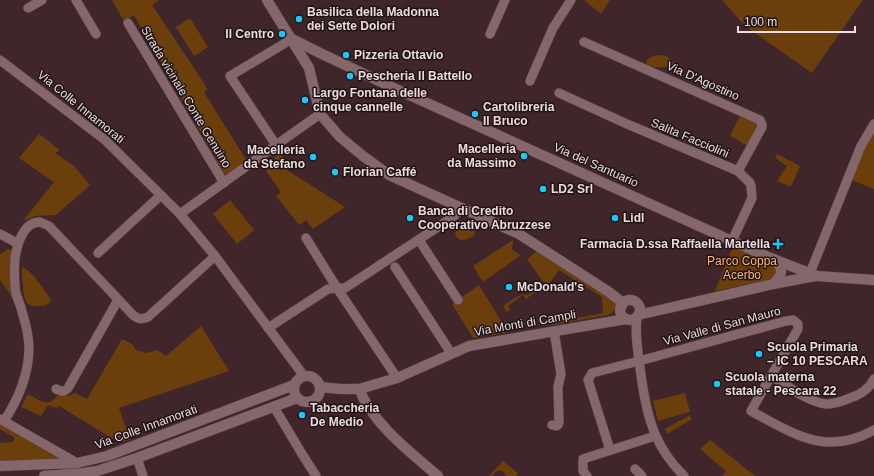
<svg xmlns="http://www.w3.org/2000/svg" width="874" height="476" viewBox="0 0 874 476" font-family="Arial,sans-serif">
<style>
.green{fill:#6a3f0b}
.lines{fill:none;stroke-linecap:round;stroke-linejoin:round}
.street-casing{stroke:#5a4449;stroke-width:10}
.secondary-casing{stroke:#5a4449;stroke-width:11}
.street{stroke:#84666b;stroke-width:9}
.secondary{stroke:#84666b;stroke-width:10}
.poi-dot{fill:#18cafc;stroke:#1f1315;stroke-width:1.5}
.labels{text-anchor:middle;stroke-width:3;stroke-linejoin:round;paint-order:stroke}
.poi-label{font-size:12px;font-weight:bold;fill:#eddcde;stroke:#1f1315;text-anchor:start}
.street-label{font-size:12px;fill:#eddcde;stroke:#1f1315}
.park-label{font-size:12px;fill:#feb56c;stroke:#1f1315}
</style>
<rect width="100%" height="100%" fill="#40262b"/>
<g class="green">
<path d="M112,0H159L152,5L204,83L207,90L204,92L248,163L227,178L134,15L124,21Z"/>
<path d="M584,0H610L601,14Z"/>
<path d="M722,0H863L812,73L745,26Z"/>
<path d="M190,18L208,47L194,56L176,27Z"/>
<path d="M660,55C666,55 670,58 673,63V66C667,67 652,68 647,66L646,64C647,56 653,56 660,55Z"/>
<path d="M740,115L757,122L758,126L748,146L737,140V139L730,136Z"/>
<path d="M874,127V189L849,179Z"/>
<path d="M39,134L60,150L55,153L74,166L90,185L56,215L35,216L23,221L54,182L19,158Z"/>
<path d="M283,151C282,159 282,163 287,170L345,207L313,229L306,220L299,225L276,196L281,192L266,171L277,162L274,157Z"/>
<path d="M777,154L800,166L791,187L777,181L787,166L775,158Z"/>
<path d="M230,200L254,230L237,244L213,214Z"/>
<path d="M464,227L473,228L475,233L474,236C467,239 458,244 455,233L459,228Z"/>
<path d="M513,240L512,250L521,255L483,282L473,266Z"/>
<path d="M733,246L776,265L777,275L764,281L715,291Z"/>
<path d="M8,249L15,251L13,298L0,280V254Z"/>
<path d="M537,251L613,299C617,306 617,311 608,315L552,325V323L603,313L602,297L559,270L547,287L527,259Z"/>
<path d="M22,267C33,271 44,290 51,300C49,304 46,306 41,306C25,308 24,300 23,286C22,280 22,273 22,267Z"/>
<path d="M479,285L508,332L473,338L452,304Z"/>
<path d="M536,285L535,292L526,299L523,295L508,306L510,310L507,312L503,306C511,301 518,293 528,295L534,291Z"/>
<path d="M201,326L229,371L119,408L130,440L118,442L59,406L57,408L48,405L41,416L21,407L28,394C41,401 49,409 58,394L69,396L75,393L87,399L122,339L132,344L136,350L146,353L157,350L166,356Z"/>
<path d="M685,393L690,412L658,421L653,401Z"/>
<path d="M690,415L692,419L667,434L665,429Z"/>
<path d="M0,422L65,461L0,463V443L13,442L15,438L0,429Z"/>
<path d="M710,440L755,476H722L726,471L700,449Z"/>
<path d="M503,461L518,473L516,476H506L504,472L499,470L495,472L493,476H489Z"/>
</g>
<g class="lines">
<g class="street-casing">
<g id="street">
<path d="M76,0L96,34"/>
<path d="M28,8L42,0"/>
<path d="M128,23L224,183"/>
<path d="M490,34L505,0"/>
<path d="M584,42L760,120L762,125V127L738,171"/>
<path d="M0,60L105,140L180,214L215,256L304,376"/>
<path d="M530,81L553,28L571,0"/>
<path d="M559,93L627,124L738,171L750,183L751,186L752,198L732,241"/>
<path d="M276,145L230,76L292,39"/>
<path d="M180,214L276,145L320,114"/>
<path d="M0,234L17,243"/>
<path d="M306,238L337,288L397,378"/>
<path d="M419,240L458,300"/>
<path d="M98,253L161,195"/>
<path d="M395,267L451,353"/>
<path d="M810,273L861,146L874,124"/>
<path d="M637,317C635,332 637,346 639,360C642,384 646,414 656,436C662,450 673,465 684,476"/>
<path d="M268,328L328,289L337,288H345L453,217L462,208"/>
<path d="M771,376C788,386 806,401 826,404C834,404 843,401 850,398C860,395 869,389 874,379"/>
<path d="M56,389C61,391 64,393 68,388L118,300"/>
<path d="M274,407L302,454L316,476"/>
<path d="M0,419L77,463"/>
<path d="M4,421C18,400 28,376 29,350C29,338 26,324 22,312C21,306 18,300 16,294C14,282 14,270 15,258C17,248 17,244 22,235C26,227 31,222 40,222L49,226L132,314C137,319 141,320 148,317L215,256"/>
<path d="M552,425L556,426L558,425L559,422L558,387L561,374L554,331"/>
<path d="M610,450L588,380L592,373L639,361L786,321L793,320L798,324V329L751,411C794,434 826,457 874,430"/>
<path d="M137,458L143,476"/>
<path d="M635,469L642,476"/>
<path d="M587,476L583,471V459L655,436"/>
</g>
</g>
<g class="secondary-casing">
<g id="secondary">
<path d="M267,0L309,68L320,114L340,137L363,156L389,175L519,234L609,292L619,300L622,306"/>
<path d="M292,39L322,54L396,89L732,241L773,259L817,276L874,280"/>
<path d="M773,284C783,275 784,269 774,259"/>
<circle cx="630" cy="310" r="10"/>
<path d="M638,315L773,284L815,276"/>
<circle cx="307" cy="389" r="13"/>
<path d="M320,387L340,389H359L397,378L469,346L626,319"/>
<path d="M359,389C374,425 409,451 438,476"/>
<path d="M0,466L77,463L107,456L294,385"/>
<path d="M44,476L84,473L97,471L137,458L297,398"/>
</g>
</g>
<use href="#street" class="street"/>
<use href="#secondary" class="secondary"/>
</g>
<g class="poi-dot">
<circle cx="299" cy="19" r="4"/>
<circle cx="282" cy="34" r="4"/>
<circle cx="346" cy="55" r="4"/>
<circle cx="350" cy="76" r="4"/>
<circle cx="305" cy="100" r="4"/>
<circle cx="475" cy="114" r="4"/>
<circle cx="524" cy="156" r="4"/>
<circle cx="313" cy="157" r="4"/>
<circle cx="335" cy="172" r="4"/>
<circle cx="543" cy="189" r="4"/>
<circle cx="410" cy="218" r="4"/>
<circle cx="615" cy="218" r="4"/>
<path d="M776 238h4v4h4v4h-4v4h-4v-4h-4v-4h4z"/>
<circle cx="509" cy="287" r="4"/>
<circle cx="759" cy="354" r="4"/>
<circle cx="717" cy="384" r="4"/>
<circle cx="302" cy="415" r="4"/>
</g>
<g class="labels">
<g class="poi-label">
<text x="307" y="16">Basilica della Madonna<tspan x="307" dy="14">dei Sette Dolori</tspan></text>
<text x="274" y="38" text-anchor="end">Il Centro</text>
<text x="354" y="59">Pizzeria Ottavio</text>
<text x="358" y="80">Pescheria Il Battello</text>
<text x="313" y="97">Largo Fontana delle<tspan x="313" dy="14">cinque cannelle</tspan></text>
<text x="483" y="111">Cartolibreria<tspan x="483" dy="14">Il Bruco</tspan></text>
<text x="516" y="153" text-anchor="end">Macelleria<tspan x="516" dy="14">da Massimo</tspan></text>
<text x="305" y="154" text-anchor="end">Macelleria<tspan x="305" dy="14">da Stefano</tspan></text>
<text x="343" y="176">Florian Caffé</text>
<text x="551" y="193">LD2 Srl</text>
<text x="418" y="215">Banca di Credito<tspan x="418" dy="14">Cooperativo Abruzzese</tspan></text>
<text x="623" y="222">Lidl</text>
<text x="770" y="248" text-anchor="end">Farmacia D.ssa Raffaella Martella</text>
<text x="517" y="291">McDonald's</text>
<text x="767" y="351">Scuola Primaria<tspan x="767" dy="14">– IC 10 PESCARA</tspan></text>
<text x="725" y="381">Scuola materna<tspan x="725" dy="14">statale - Pescara 22</tspan></text>
<text x="310" y="412">Tabaccheria<tspan x="310" dy="14">De Medio</tspan></text>
</g>
<g class="street-label">
<text transform="translate(703 81) rotate(24)" y="4">Via D'Agostino</text>
<text transform="translate(186 97) rotate(59)" y="4">Strada vicinale Conte Genuino</text>
<text transform="translate(81 107) rotate(39)" y="4">Via Colle Innamorati</text>
<text transform="translate(690 138) rotate(23)" y="4">Salita Facciolini</text>
<text transform="translate(596 165) rotate(24)" y="4">Via del Santuario</text>
<text transform="translate(525 323) rotate(-10)" y="4">Via Monti di Campli</text>
<text transform="translate(722 326) rotate(-15)" y="4">Via Valle di San Mauro</text>
<text transform="translate(146 427) rotate(-20)" y="4">Via Colle Innamorati</text>
</g>
<g class="park-label">
<text x="742" y="265">Parco Coppa<tspan x="742" dy="14">Acerbo</tspan></text>
</g>
</g>
<path d="M738 26v6h117v-6" fill="none" stroke="#eddcde" stroke-width="2"/>
<text x="744" y="26" font-size="12" fill="#eddcde" stroke="#1f1315" stroke-width="3" paint-order="stroke">100 m</text>
</svg>
